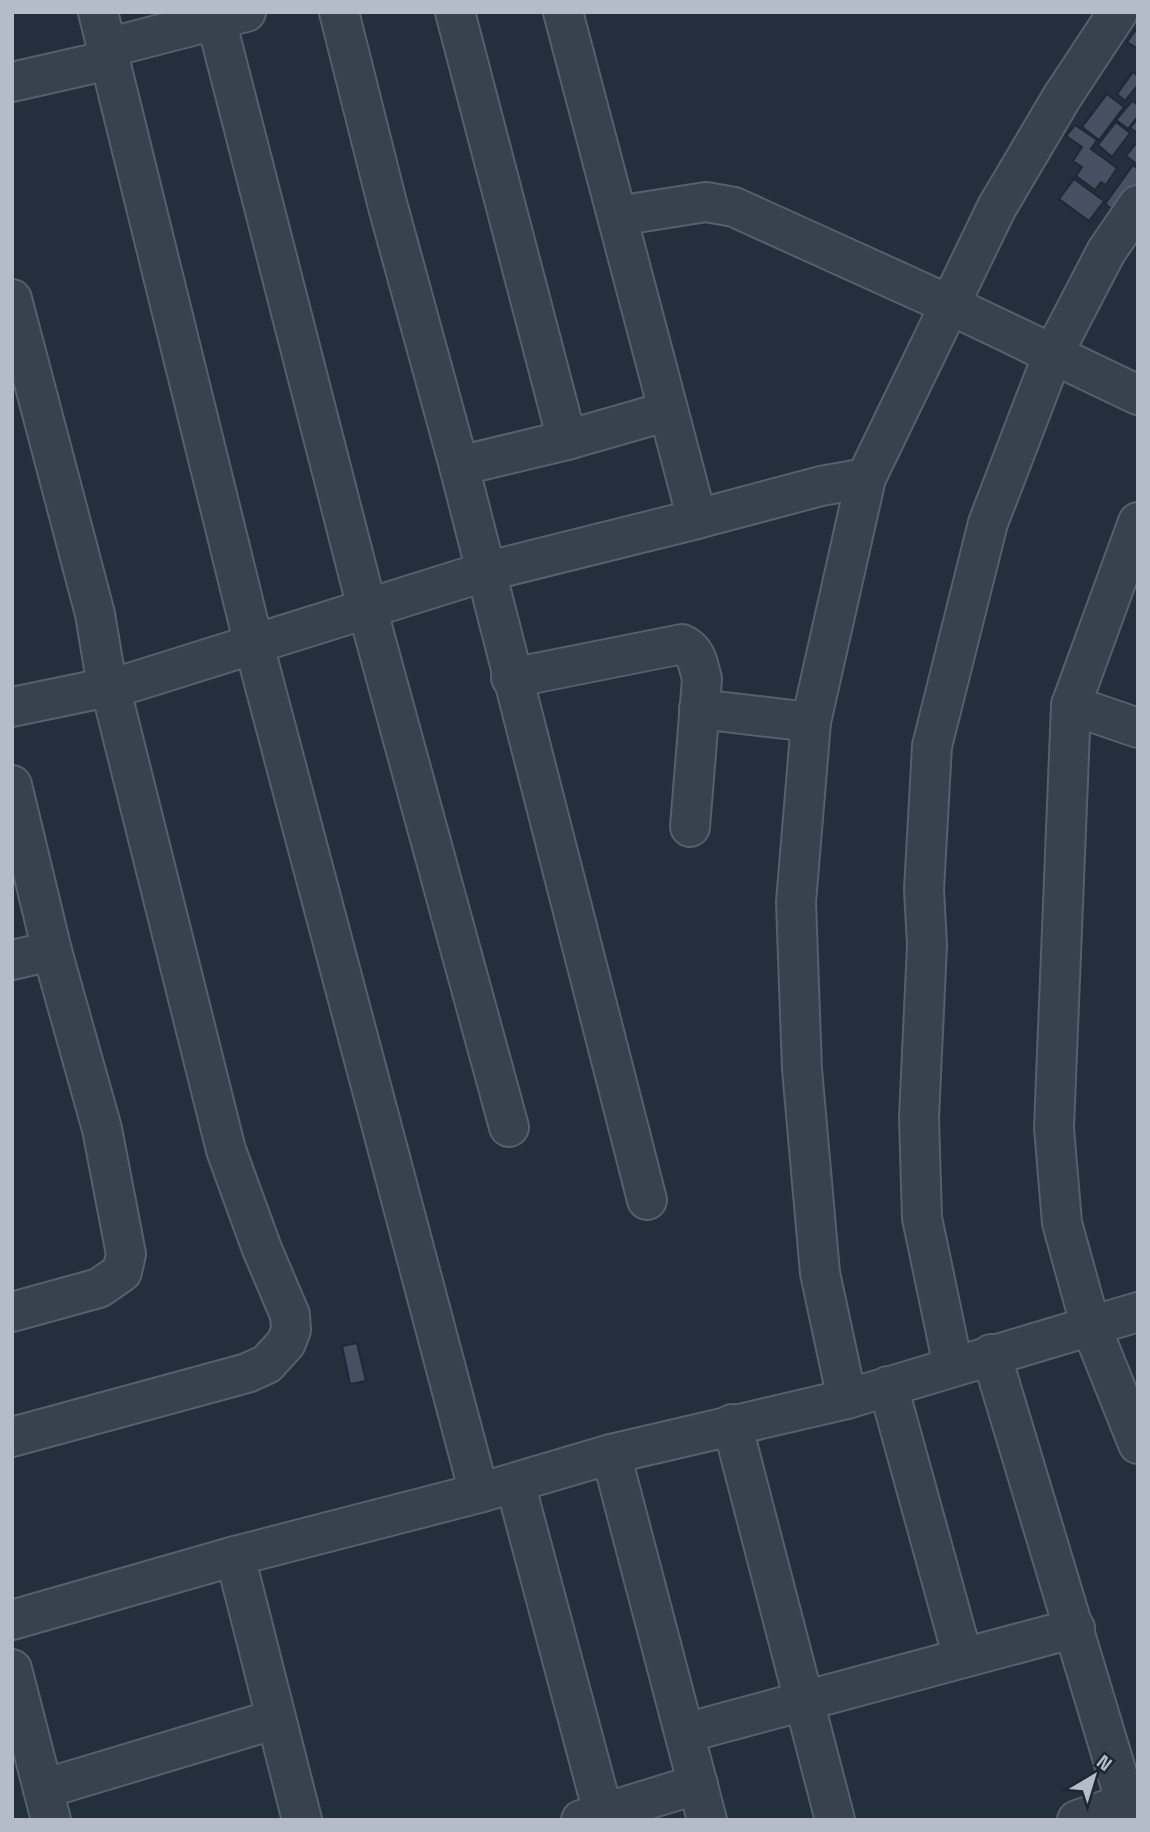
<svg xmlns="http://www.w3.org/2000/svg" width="1150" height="1832" viewBox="0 0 1150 1832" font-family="'Space Grotesk',sans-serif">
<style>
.building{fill:#455162;stroke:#1f2835;stroke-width:2}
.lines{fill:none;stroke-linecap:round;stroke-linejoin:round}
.minor-casing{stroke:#565f6c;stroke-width:42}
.minor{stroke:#38414e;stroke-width:38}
</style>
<rect width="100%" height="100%" fill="#242f3e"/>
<g class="building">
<path d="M1138,27V49L1127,42Z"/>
<path d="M1133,72L1138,76V85L1125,101L1117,94Z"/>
<path d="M1107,94L1124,107L1099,140L1082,127Z"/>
<path d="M1132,101L1138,105V116L1128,129L1116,120Z"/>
<path d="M1138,118V133L1130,128Z"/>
<path d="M1116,122L1130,133L1112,157L1098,145Z"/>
<path d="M1075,125L1097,140L1091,149L1117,168L1106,185L1101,182L1095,190L1076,176L1082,167L1073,161L1082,147L1066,136Z"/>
<path d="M1138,141V165L1126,156Z"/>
<path d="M1133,165L1138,169V195L1122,217L1105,204Z"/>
<path d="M1074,179L1104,201L1089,221L1059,199Z"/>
<path d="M357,1343L366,1381L350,1384L342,1346Z"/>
</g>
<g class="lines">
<g class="minor-casing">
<g id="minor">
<path d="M98,12L254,645L479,1493"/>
<path d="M339,12L387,203L459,466L647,1200"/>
<path d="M455,12L567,440L668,411"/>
<path d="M563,12L697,519L821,486L866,478"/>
<path d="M216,20L367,608L509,1127"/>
<path d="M107,48L246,12"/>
<path d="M12,82L109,60"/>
<path d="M617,216L706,202L734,207L950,305L1138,395"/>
<path d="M12,299L95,614L107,686L114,702L226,1150L262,1249L290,1315L291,1330L286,1343L267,1364L247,1373L12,1437"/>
<path d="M459,466L567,440"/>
<path d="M1138,522L1071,705L1054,1128L1062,1223L1090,1324L1138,1444"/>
<path d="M511,678L682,644C697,651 698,664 702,679L690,827"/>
<path d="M1071,705L1138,728"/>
<path d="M12,707L133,682L484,572L697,519"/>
<path d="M699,709L811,722"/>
<path d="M12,785L52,951L102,1129L126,1254L122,1272L99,1288L12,1312"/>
<path d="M12,960L52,951"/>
<path d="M991,1354L1131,1820"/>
<path d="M953,1366L922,1218L919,1118L927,945L924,890L932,746L988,523L1053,354L1106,252L1138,205"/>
<path d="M888,1386L963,1658"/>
<path d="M847,1399L820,1273L802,1069L796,902L811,722L866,478L997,207L1062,97L1118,12"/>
<path d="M732,1424L835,1820"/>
<path d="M611,1454L707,1820"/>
<path d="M515,1483L605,1820"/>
<path d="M235,1556L302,1820"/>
<path d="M12,1620L235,1556L479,1493L611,1454L847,1399L1138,1312"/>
<path d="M12,1669L51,1820"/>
<path d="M685,1733L1075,1628"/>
<path d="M43,1789L276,1719"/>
<path d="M581,1820L698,1784"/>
<path d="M1077,1820L1126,1803"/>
</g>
</g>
<use href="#minor" class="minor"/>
</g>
<rect width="1150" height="1832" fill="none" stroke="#b4bcc9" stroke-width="28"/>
<g transform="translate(1094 1776) rotate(38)" stroke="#1d2633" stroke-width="5" paint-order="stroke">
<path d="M0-5L12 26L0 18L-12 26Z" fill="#b4bcc9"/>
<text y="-10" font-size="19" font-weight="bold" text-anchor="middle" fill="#b4bcc9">N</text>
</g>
</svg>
